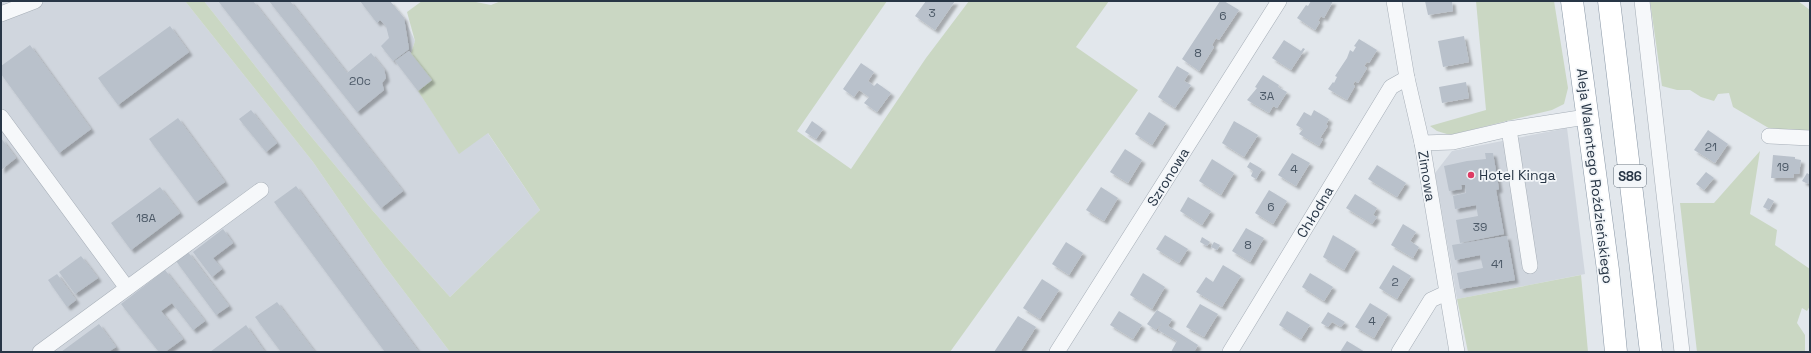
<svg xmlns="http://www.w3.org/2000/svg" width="1811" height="353" viewBox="0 0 1811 353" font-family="'Space Grotesk',sans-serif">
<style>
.built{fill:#d0d6de}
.green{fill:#cad7c3}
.building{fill:#b9c1cb;filter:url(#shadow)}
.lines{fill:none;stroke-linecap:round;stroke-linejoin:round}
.minor-casing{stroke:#a6aeb7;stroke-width:16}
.highway-casing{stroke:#8896a5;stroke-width:23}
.minor{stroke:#f6f8fa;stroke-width:15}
.highway{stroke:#fff;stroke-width:22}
.poi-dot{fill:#dd3b64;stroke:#f3f6f9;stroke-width:1.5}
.labels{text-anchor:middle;stroke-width:3.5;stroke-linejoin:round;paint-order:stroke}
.number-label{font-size:12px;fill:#4c5967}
.shield{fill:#f3f6f9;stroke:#65707c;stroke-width:1}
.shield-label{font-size:13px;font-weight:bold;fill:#283646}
.poi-label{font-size:14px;fill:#283646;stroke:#f3f6f9;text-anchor:start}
.street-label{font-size:14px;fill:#283646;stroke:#f3f6f9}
</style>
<defs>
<filter id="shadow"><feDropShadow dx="3.5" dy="3.5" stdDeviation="1" flood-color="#0004"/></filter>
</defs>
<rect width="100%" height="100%" fill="#e2e7ec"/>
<g class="built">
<path d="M1,1H185L313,162L384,265L450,352H1Z"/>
<path d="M204,1H390L404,18L415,41L405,71L459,153L487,132L540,210L450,297L373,211L304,128Z"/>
<path d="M1567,128L1585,274L1457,299L1435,173L1452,151Z"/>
</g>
<g class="green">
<path d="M185,1H204L304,128L373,211L450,297L540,210L488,133L459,154L405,71L415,41L407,12L422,1H471L491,5L501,1H887L797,131L851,169L926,58L969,1H1109L1076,47L1138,90L950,352H450L384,265L313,162Z"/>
<path d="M1476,1H1554L1568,88L1564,104L1552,110L1450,135L1437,131L1430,126L1486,110Z"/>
<path d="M1650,1H1798L1810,10V130H1772L1733,107L1729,93L1718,94L1714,101L1701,97L1690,90H1677L1662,86Z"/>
<path d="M1760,151L1750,214L1777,230L1775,245L1810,269V306L1807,311L1802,308L1797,323L1805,335V352H1697L1680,203H1714Z"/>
<path d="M1581,275L1588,352H1468L1457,299Z"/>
</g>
<g class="building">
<path d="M218,1H253L403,191L381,208Z"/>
<path d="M269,1H290L347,73L371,53L384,69L386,78L382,83L384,90L357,112Z"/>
<path d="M360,1H390L404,18L409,49L393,61L381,46L389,38L386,26L380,20L377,23Z"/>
<path d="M926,1H955L935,30L915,16Z"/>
<path d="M1220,1H1224L1239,10L1219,40L1216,38L1212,45L1214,47L1199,71L1182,59Z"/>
<path d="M1311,1H1333L1324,18L1321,16L1318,21L1320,22L1315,30L1297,18L1306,5L1308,6Z"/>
<path d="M1425,1H1452L1453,11L1428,15Z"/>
<path d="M170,26L189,52L118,105L98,78Z"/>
<path d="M1464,36L1469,62L1443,67L1438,41Z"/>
<path d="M1359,39L1377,50L1369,63L1367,62L1364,66L1367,68L1358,83L1355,81L1353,85L1355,86L1347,100L1328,89L1333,82L1334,83L1337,77L1335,76L1347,58L1350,50L1353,52L1356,47L1354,46Z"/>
<path d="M1284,40L1301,51L1303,48L1305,49L1291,70L1272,58Z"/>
<path d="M30,45L91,129L59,153L1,74V66Z"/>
<path d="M409,51L432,80L418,91L395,61Z"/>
<path d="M861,63L874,72L868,81L874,86L877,83L891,93L877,112L864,103L869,97L859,90L854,97L843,89Z"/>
<path d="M1177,66L1189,73L1184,81L1191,85L1175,108L1158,97Z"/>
<path d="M1263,75L1279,85L1278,87L1287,92L1277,108L1273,106L1269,113L1247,100L1257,88L1255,87Z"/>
<path d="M1466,82L1469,98L1442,103L1439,87Z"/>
<path d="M251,110L277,143L266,152L239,119Z"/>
<path d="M1314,110L1329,119L1326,125L1328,126L1320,138L1323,139L1319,146L1299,134L1303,129L1296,125L1304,112L1311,116Z"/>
<path d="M1149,112L1166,123L1152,145L1135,134Z"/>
<path d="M178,118L225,182L196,202L149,139Z"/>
<path d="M812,121L823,129L816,139L805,132Z"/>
<path d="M1234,121L1258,135L1244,157L1222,143Z"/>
<path d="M1708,130L1728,144L1715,163L1694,150Z"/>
<path d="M1,138L16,158L1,170Z"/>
<path d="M1125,149L1142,160L1128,183L1110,172Z"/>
<path d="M1292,153L1310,163L1296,186L1278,175Z"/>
<path d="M1485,153H1493L1499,189L1496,190L1504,234L1460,243L1456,220L1478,216L1476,205L1455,209L1453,196L1466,193L1465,185H1461L1462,189L1449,191L1444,166L1467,161L1486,159Z"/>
<path d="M1773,155L1795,157V159L1801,160L1799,174H1794L1793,178H1771Z"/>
<path d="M1212,159L1234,173L1221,195L1199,181Z"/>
<path d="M1250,162L1262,169L1256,179L1251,176L1253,171L1247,167Z"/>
<path d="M1377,165L1406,183L1397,197L1368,179Z"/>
<path d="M1706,172L1714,178L1704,190L1696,184Z"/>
<path d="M1807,173L1810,175L1808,184L1802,181Z"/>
<path d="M296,186L419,352H385L274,202Z"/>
<path d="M160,187L180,213L131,250L111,223Z"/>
<path d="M1101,187L1118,198L1104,221L1086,210Z"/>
<path d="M1269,190L1287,201L1273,224L1255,213Z"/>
<path d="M1355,194L1377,208L1373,215L1377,217L1372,224L1346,208Z"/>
<path d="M1188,197L1211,211L1202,225L1180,211Z"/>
<path d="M1768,198L1774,201L1769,210L1763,207Z"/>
<path d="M1403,224L1416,232L1410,241L1419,247L1413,258L1391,245Z"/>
<path d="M1246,228L1264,238L1250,262L1232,251Z"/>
<path d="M223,229L233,243L213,258L222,269L212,277L193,252Z"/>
<path d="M1165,235L1188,249L1179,263L1156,249Z"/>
<path d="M1333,235L1356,249L1344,270L1323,257Z"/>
<path d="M1507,236L1515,280L1460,289L1457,273L1483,268L1480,255L1455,260L1452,245Z"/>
<path d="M1202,237L1210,242L1207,246L1200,242Z"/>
<path d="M1066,242L1083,253L1069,275L1052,264Z"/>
<path d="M1214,242L1220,245L1217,250L1211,247Z"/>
<path d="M188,252L229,306L216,315L176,261Z"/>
<path d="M81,256L98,278L75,294L59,272Z"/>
<path d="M1223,265L1241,276L1222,307L1196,292L1206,277L1213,282Z"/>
<path d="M1393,265L1411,276L1397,299L1379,288Z"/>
<path d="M165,270L205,321L193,330L172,303L161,311L183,339L165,352H159L121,304Z"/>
<path d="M1143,273L1165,287L1152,309L1130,295Z"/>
<path d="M1310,273L1333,287L1324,301L1302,287Z"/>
<path d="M57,274L76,300L67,307L48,280Z"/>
<path d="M1042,279L1059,290L1040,319L1023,308Z"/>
<path d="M277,302L315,352H281L255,317Z"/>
<path d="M1370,303L1388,314L1374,338L1355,327Z"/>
<path d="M1200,304L1218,314L1204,337L1186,327Z"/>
<path d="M1157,310L1172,319L1168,326L1198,345L1194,352H1171L1177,341L1158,330L1162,323L1156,330L1147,324Z"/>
<path d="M1119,311L1142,325L1133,339L1110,325Z"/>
<path d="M1287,311L1310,325L1301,339L1279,325Z"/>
<path d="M1328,312L1345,322L1341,327L1332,322L1328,327L1321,323Z"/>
<path d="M1018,316L1036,327L1020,352H994Z"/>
<path d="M99,324L116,347L108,352H61Z"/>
<path d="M246,325L265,352H210Z"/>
<path d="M1347,341L1365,352H1340Z"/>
</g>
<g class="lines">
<g class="minor-casing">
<g id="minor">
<path d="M1394,1L1407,78L1422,143L1457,352"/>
<path d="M1642,1L1682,352"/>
<path d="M1,14L35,1"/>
<path d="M1,117L127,288"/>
<path d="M1509,129L1530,266"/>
<path d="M1769,136L1810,138"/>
<path d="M1422,143L1453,142L1509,129L1586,117"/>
<path d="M40,352L261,190"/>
<path d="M1057,352L1279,1"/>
<path d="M1230,352L1391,87L1407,78"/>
<path d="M1399,352L1431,300L1446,293"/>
</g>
</g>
<g class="highway-casing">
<g id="highway">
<path d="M1572,1L1608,270L1616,352"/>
<path d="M1609,1L1651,352"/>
</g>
</g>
<use href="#minor" class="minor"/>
<use href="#highway" class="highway"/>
</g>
<circle class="poi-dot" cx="1471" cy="175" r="4"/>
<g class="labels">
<g class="number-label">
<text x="932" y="17">3</text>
<text x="1223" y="20">6</text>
<text x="1198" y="57">8</text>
<text x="360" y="85">20c</text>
<text x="1267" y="100">3A</text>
<text x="1711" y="151">21</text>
<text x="1783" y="171">19</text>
<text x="1294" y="173">4</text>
<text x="1271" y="211">6</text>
<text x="146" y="222">18A</text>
<text x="1480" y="231">39</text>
<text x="1248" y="249">8</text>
<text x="1497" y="268">41</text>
<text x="1395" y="286">2</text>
<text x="1372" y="325">4</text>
</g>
<rect class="shield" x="1614" y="165" width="32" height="22" rx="3"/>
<g class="shield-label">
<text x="1630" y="181">S86</text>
</g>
<g class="poi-label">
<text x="1479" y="180">Hotel Kinga</text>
</g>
<g class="street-label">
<text transform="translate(1427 176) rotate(81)" y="5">Zimowa</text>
<text transform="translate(1595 176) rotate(83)" y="5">Aleja Walentego Roździeńskiego</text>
<text transform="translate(1168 177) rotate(-58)" y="5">Szronowa</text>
<text transform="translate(1315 212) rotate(-59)" y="5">Chłodna</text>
</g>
</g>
<rect width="1811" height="353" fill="none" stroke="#283646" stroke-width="4"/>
</svg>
